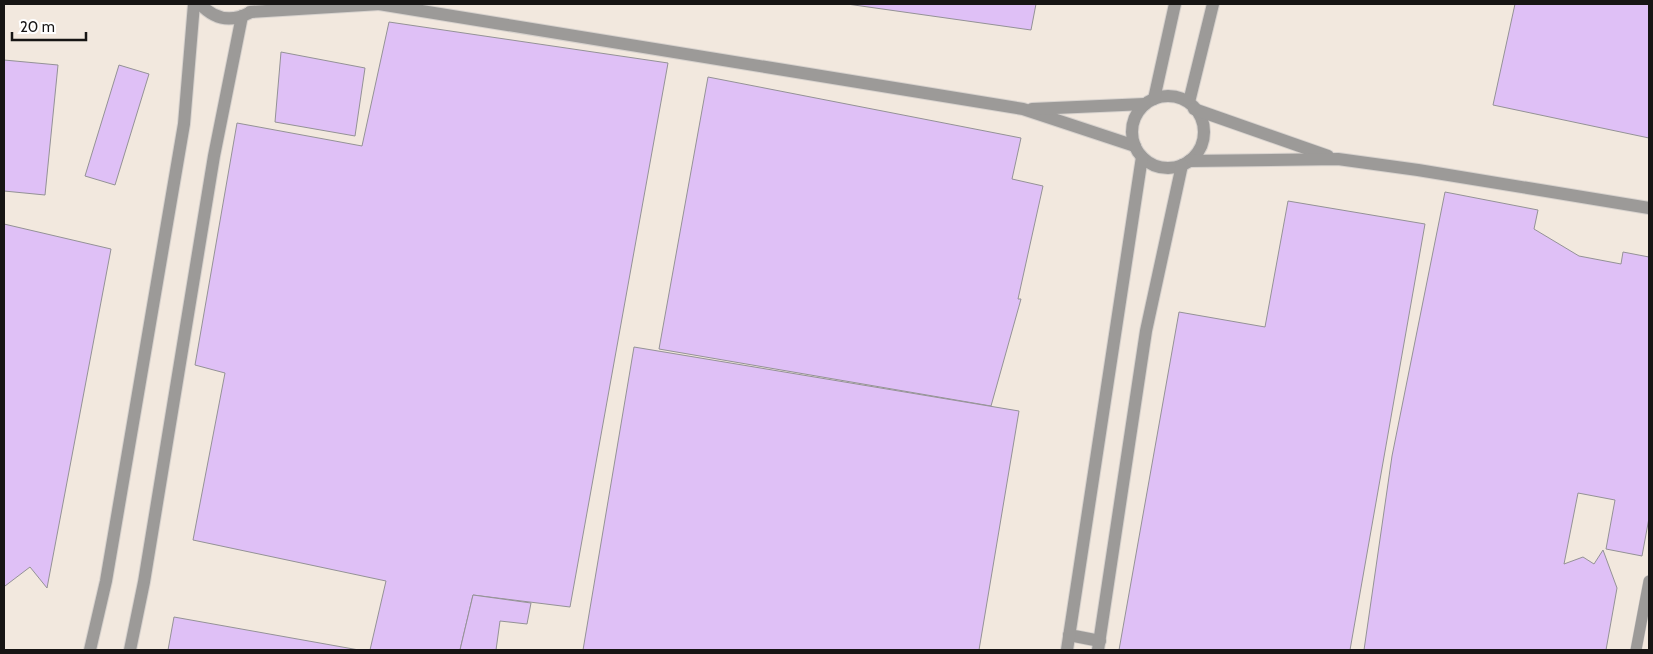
<svg xmlns="http://www.w3.org/2000/svg" width="1653" height="654" viewBox="0 0 1653 654" font-family="Cabin,sans-serif">
<style>
.built{fill:#f2e8de}
.building{fill:#dfc0f6;stroke:#949296}
.lines{fill:none;stroke-linecap:round;stroke-linejoin:round}
.service-casing{stroke:#d7d2ce;stroke-width:12}
.minor-casing{stroke:#d7d2ce;stroke-width:14}
.service{stroke:#9c9a98;stroke-width:11}
.minor{stroke:#9c9a98;stroke-width:12}
</style>
<rect width="100%" height="100%" fill="#fbf6f2"/>
<rect class="built" x="4" y="4" width="1645" height="646"/>
<g class="building">
<path d="M847,4H1036L1031,30Z"/>
<path d="M1515,4H1649V138L1493,105Z"/>
<path d="M389,22L668,63L570,607L473,595L460,650H370L386,581L193,540L225,373L195,365L237,123L362,146Z"/>
<path d="M281,52L365,68L355,136L275,122Z"/>
<path d="M4,60L58,65L45,195L4,191Z"/>
<path d="M119,65L149,74L115,185L85,176Z"/>
<path d="M708,77L1021,138L1012,179L1043,186L1018,299H1021L991,406L659,349Z"/>
<path d="M1445,192L1538,210L1534,229L1579,256L1621,264L1623,252L1649,257V518L1642,556L1606,549L1615,500L1578,493L1564,564L1583,557L1594,564L1603,550L1617,588L1606,650H1364L1392,456Z"/>
<path d="M1288,201L1425,224L1350,650H1119L1179,312L1265,327Z"/>
<path d="M4,224L111,249L47,588L30,567L5,586L4,584Z"/>
<path d="M634,347L1019,411L979,650H583Z"/>
<path d="M473,595L531,603L527,624L500,621L496,650H460Z"/>
<path d="M174,617L359,650H168Z"/>
</g>
<g class="lines">
<g class="service-casing">
<path id="service" d="M1636,650L1649,581"/>
</g>
<g class="minor-casing">
<g id="minor">
<path d="M200,4C214,19 230,23 249,13"/>
<path d="M379,4L1023,109L1135,146"/>
<path d="M250,12L380,4"/>
<circle cx="1168" cy="132" r="36"/>
<path d="M1154,99L1175,4"/>
<path d="M1189,102L1213,4"/>
<path d="M1032,109L1145,104"/>
<path d="M1194,109L1328,156"/>
<path d="M1189,161L1338,159L1418,170L1649,208"/>
<path d="M1069,635L1100,641"/>
<path d="M90,650L106,581L184,124L194,4"/>
<path d="M130,650L144,582L214,156L242,16"/>
<path d="M1067,650L1142,157"/>
<path d="M1098,650L1146,331L1182,165"/>
</g>
</g>
<use href="#service" class="service"/>
<use href="#minor" class="minor"/>
</g>
<rect width="1653" height="654" fill="none" stroke="#171514" stroke-width="10"/>
<path d="M12 32v8h74v-8" fill="none" stroke="#171514" stroke-width="2.5"/>
<text x="20" y="32" font-size="15" fill="#171514" stroke="#ffffff" stroke-width="4" paint-order="stroke">20 m</text>
</svg>
